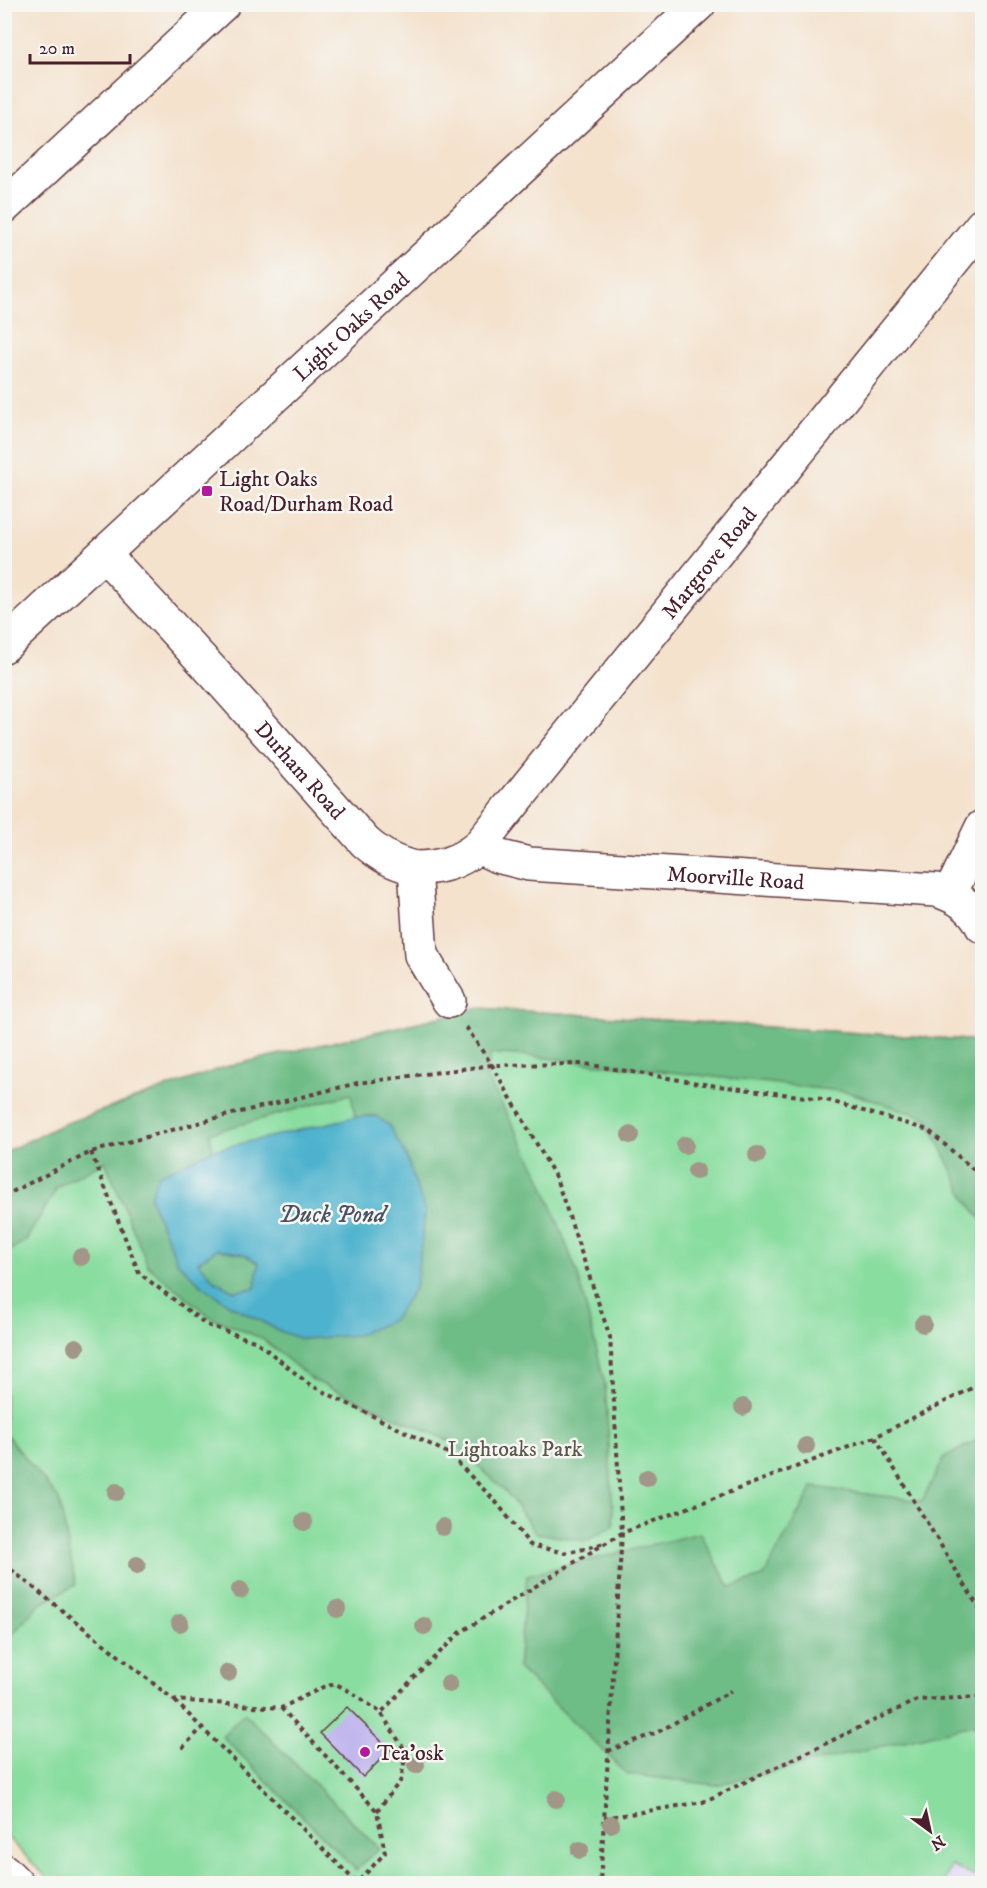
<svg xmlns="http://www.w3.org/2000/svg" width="987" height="1888" viewBox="0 0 987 1888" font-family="'IM FELL DW Pica',serif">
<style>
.built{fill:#ded5f5}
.green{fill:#88dd9f;stroke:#697e65;stroke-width:1.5}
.forest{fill:#6ebc86;stroke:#5c6e58;stroke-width:1.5;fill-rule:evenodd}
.water{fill:#4eb2cd;stroke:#4c687c;stroke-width:1.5;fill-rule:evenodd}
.building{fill:#b8aced}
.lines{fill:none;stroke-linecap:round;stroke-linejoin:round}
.street-casing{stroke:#643c43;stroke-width:36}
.path{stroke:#643c43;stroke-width:4;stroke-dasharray:4.5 4.5;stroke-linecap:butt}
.street{stroke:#fff;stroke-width:33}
.tree{fill:#a19687}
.poi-dot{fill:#b5179e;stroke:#f6f6f2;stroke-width:2}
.labels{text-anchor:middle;stroke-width:5;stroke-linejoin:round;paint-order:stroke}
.street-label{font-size:22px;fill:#4a1f2b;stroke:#f6f6f2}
.poi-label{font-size:22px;fill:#4a1f2b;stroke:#f6f6f2;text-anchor:start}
.park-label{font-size:22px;fill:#5d584e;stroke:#f6f6f2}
.water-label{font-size:24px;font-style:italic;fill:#4b5264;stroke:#f6f6f2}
</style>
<rect width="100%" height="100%" fill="#f6f6f2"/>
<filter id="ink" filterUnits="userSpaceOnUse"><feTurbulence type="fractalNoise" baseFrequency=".0167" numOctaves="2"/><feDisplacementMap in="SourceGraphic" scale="12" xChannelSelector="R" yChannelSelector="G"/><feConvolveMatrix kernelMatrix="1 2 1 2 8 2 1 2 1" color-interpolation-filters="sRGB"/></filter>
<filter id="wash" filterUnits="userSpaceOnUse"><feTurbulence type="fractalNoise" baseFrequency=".008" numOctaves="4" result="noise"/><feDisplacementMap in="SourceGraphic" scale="24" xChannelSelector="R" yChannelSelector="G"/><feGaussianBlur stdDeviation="1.35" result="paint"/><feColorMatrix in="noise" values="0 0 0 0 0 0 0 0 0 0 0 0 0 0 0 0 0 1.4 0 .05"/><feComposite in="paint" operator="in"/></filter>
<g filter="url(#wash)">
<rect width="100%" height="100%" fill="#f4e2cd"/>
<path class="built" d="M950,1866L982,1879V1883L943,1884Z"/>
<path class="green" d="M479,1008L982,1041V1879L951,1866L943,1884H53L5,1835V1152L225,1067Z"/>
<g class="forest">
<path d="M479,1008L982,1041V1220L967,1201L927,1118L848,1092L521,1055L491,1054L486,1075L540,1176L578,1275L605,1384L614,1526L586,1541L536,1533L508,1494L454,1443L313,1380L261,1338L212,1318L148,1266L105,1161L58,1186L26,1240L5,1254V1152L61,1125L225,1067ZM351,1094L355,1117L376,1116L282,1332L230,1305L203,1286L178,1263L150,1198L157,1177L213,1150L210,1133Z"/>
<path d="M217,1249L244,1254L259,1263L255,1289L234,1291L215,1281L198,1262Z"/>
<path d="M5,1433L59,1499L76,1585L39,1604L5,1643Z"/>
<path d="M982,1437V1723L716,1785L627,1774L518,1668L527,1575L700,1533L730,1587L763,1577L813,1487L922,1501L944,1458Z"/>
<path d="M244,1713L379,1848L356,1870L222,1736Z"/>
</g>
<path class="water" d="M376,1116L389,1125L406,1156L425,1212L416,1286L393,1320L358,1335L302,1339L282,1332L230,1305L203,1286L178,1263L158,1218L150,1198L157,1176L213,1150L355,1117ZM217,1249L244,1254L259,1263L255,1288L234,1291L215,1281L198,1262Z"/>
<g id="blocks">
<path class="building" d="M347,1707L390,1750L363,1777L320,1733Z"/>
</g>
</g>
<g filter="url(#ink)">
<use href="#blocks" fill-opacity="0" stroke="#643c43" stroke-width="1.5"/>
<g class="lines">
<g class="street-casing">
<g id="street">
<path d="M4,207L223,4"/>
<path id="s1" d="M104,554L215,674L365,842C381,856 394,863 415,868L421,955L449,1001"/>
<path id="s2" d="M4,646L699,4"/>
<path id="s3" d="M478,847L497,856L529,864L936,890C956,896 973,906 982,926"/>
<path id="s4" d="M415,868C440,868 458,863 478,847L982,225"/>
<path d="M950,894L982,827"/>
<path d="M4,1871L17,1884"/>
</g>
</g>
<g class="path">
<path d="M466,1027L492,1065L556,1178L610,1337L622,1533L600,1884"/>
<path d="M91,1152L139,1273L207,1325L257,1342L310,1385L448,1453L496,1502L530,1545L565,1553L584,1549L604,1543"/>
<path d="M4,1196L91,1152L220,1117L358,1083L492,1065L585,1064L710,1085L823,1099L928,1130L982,1177"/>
<path d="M875,1437L982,1613"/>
<path d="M4,1564L174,1700L281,1708L323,1687L336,1684L353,1693L381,1713L417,1674L461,1632L622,1533L875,1437L982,1383"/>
<path d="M175,1701L358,1884"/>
<path d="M281,1708L377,1811L385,1853L357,1883"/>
<path d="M182,1748L202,1728"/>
<path d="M608,1751L658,1732L731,1691"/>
<path d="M377,1811L401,1780L406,1752L381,1713"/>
<path d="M604,1818L703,1802L917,1700L982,1697"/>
</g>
<use href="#street" class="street"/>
</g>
<g class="tree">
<circle cx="630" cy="1135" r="9"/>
<circle cx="685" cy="1145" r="9"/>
<circle cx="757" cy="1155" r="9"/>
<circle cx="696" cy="1171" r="9"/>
<circle cx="81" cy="1257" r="9"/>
<circle cx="923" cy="1324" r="9"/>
<circle cx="76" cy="1347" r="9"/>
<circle cx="743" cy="1407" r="9"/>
<circle cx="806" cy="1446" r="9"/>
<circle cx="647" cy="1478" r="9"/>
<circle cx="116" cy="1492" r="9"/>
<circle cx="304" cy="1522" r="9"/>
<circle cx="443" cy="1527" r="9"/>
<circle cx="137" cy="1565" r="9"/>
<circle cx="240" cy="1590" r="9"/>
<circle cx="337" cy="1609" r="9"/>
<circle cx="180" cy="1623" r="9"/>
<circle cx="424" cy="1626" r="9"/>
<circle cx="228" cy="1673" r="9"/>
<circle cx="449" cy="1684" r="9"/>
<circle cx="416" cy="1765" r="9"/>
<circle cx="556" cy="1799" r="9"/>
<circle cx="611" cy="1824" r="9"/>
<circle cx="580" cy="1850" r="9"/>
</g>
</g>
<g class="poi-dot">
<rect x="201" y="485" width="12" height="12" rx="3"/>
<circle cx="365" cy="1752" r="6"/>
</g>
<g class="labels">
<g class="street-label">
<text dy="8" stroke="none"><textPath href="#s2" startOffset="472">Light Oaks Road</textPath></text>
<text dy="8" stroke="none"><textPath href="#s4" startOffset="434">Margrove Road</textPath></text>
<text dy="8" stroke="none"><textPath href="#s1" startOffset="292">Durham Road</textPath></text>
<text dy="8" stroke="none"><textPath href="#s3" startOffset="261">Moorville Road</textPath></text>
</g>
<g class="poi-label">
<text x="219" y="486">Light Oaks<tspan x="219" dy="25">Road/Durham Road</tspan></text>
<text x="377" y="1760">Tea'osk</text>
</g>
<g class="park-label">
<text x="515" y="1456">Lightoaks Park</text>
</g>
<g class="water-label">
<text x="332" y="1222">Duck Pond</text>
</g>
</g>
<rect width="987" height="1888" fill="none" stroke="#f6f6f2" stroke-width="24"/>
<g transform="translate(930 1831) rotate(147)" stroke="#f6f6f2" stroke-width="4.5" paint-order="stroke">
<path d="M0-4.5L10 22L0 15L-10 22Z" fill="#4a1f2b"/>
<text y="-9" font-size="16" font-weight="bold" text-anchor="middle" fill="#4a1f2b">N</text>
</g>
<path d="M30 54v9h100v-9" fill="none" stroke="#4a1f2b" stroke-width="3"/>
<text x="39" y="54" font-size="18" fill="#4a1f2b" stroke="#f6f6f2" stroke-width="4.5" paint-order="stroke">20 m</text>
</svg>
